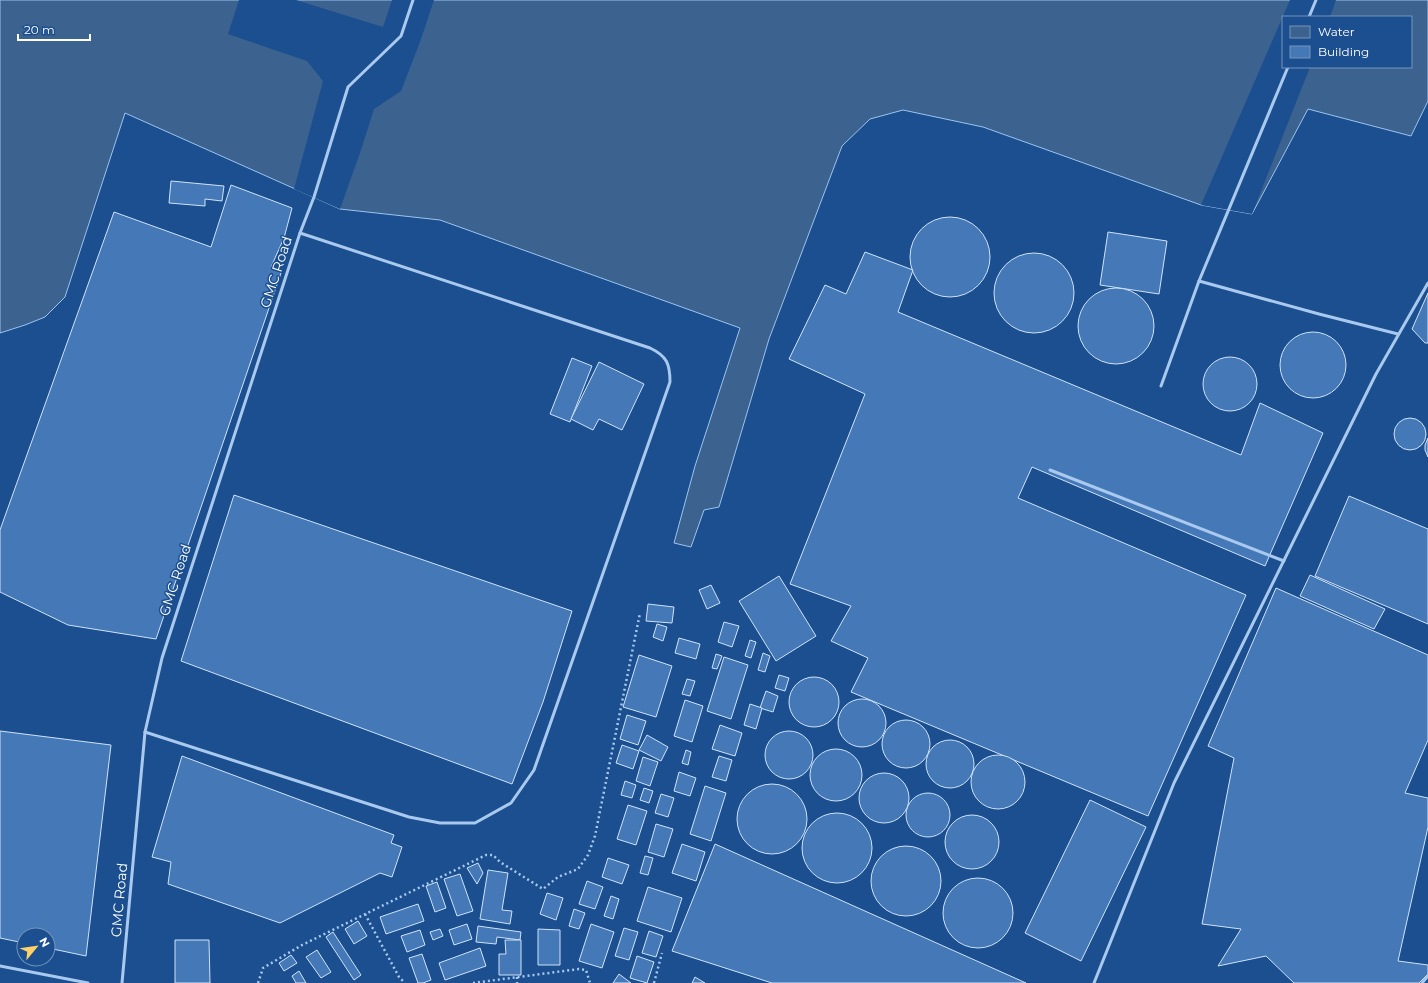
<svg xmlns="http://www.w3.org/2000/svg" width="1428" height="983" viewBox="0 0 1428 983" font-family="Montserrat,sans-serif">
<style>
.water{fill:#3c6290;stroke:#9cc4f0;fill-rule:evenodd}
.pier{fill:#1b4f8f}
.building{fill:#4478b7;stroke:#cfe3fa}
.lines{fill:none;stroke-linecap:round;stroke-linejoin:round}
.path{stroke:#a9c9ee;stroke-width:2.5;stroke-dasharray:2 3;stroke-linecap:butt}
.lane{stroke:#a9c9ee;stroke-width:3}
.labels{text-anchor:middle;stroke-width:3;stroke-linejoin:round;paint-order:stroke}
.street-label{font-size:14px;fill:#fff;stroke:#1b4f8f}
</style>
<rect width="100%" height="100%" fill="#1b4f8f"/>
<path class="water" d="M0,0H1428V101L1411,136L1308,109L1252,214L1201,205L983,127L903,110L870,119L842,146L769,339L719,507L704,510L691,547L674,543L695,466L740,328L440,220L340,209L125,113L65,297L45,317L25,325L0,333ZM1283,17H1411V67H1283Z"/>
<g class="pier">
<path d="M239,0H296L383,27L392,0H434L420,42L401,91L374,109L361,150L340,209L294,189L323,81L307,61L228,34Z"/>
<path d="M1290,0H1336L1330,17H1283V67H1310L1252,214L1201,205Z"/>
</g>
<g class="building">
<path d="M171,181L224,186L222,201L205,199V206L169,203Z"/>
<path d="M231,185L292,208L284,238L271,267L282,270L156,639L68,625L0,592V530L114,212L211,247Z"/>
<circle cx="950" cy="257" r="40"/>
<path d="M1108,232L1167,241L1159,294L1100,285Z"/>
<path d="M865,252L913,270L898,312L1241,455L1260,403L1323,433L1265,566L1032,467L1018,498L1246,595L1148,816L851,692L868,658L831,641L851,606L790,584L865,394L789,359L825,285L846,294Z"/>
<circle cx="1034" cy="293" r="40"/>
<circle cx="1116" cy="326" r="38"/>
<path d="M1428,293V343H1425L1412,329Z"/>
<circle cx="1313" cy="365" r="33"/>
<circle cx="1230" cy="384" r="27"/>
<path d="M572,358L592,366L570,422L550,414Z"/>
<path d="M599,362L644,384L622,430L599,419L593,430L571,419Z"/>
<circle cx="1410" cy="434" r="16"/>
<path d="M1428,438V457L1425,450V445Z"/>
<path d="M234,495L572,611L543,702L512,784L181,661Z"/>
<path d="M1349,496L1428,529V624L1315,576Z"/>
<path d="M1310,575L1385,609L1374,629L1300,596Z"/>
<path d="M779,576L816,636L776,661L739,601Z"/>
<path d="M711,585L720,603L707,609L699,590Z"/>
<path d="M1276,588L1428,655V740L1405,793L1428,798V827L1398,961L1428,965V974L1419,983H1294L1266,956L1218,966L1241,929L1202,924L1234,758L1208,746Z"/>
<path d="M648,604L674,607L672,623L646,621Z"/>
<path d="M724,622L739,626L732,647L718,642Z"/>
<path d="M657,624L667,627L663,641L653,637Z"/>
<path d="M679,638L700,644L696,659L675,653Z"/>
<path d="M750,640L756,642L751,658L745,656Z"/>
<path d="M763,653L770,656L765,672L758,670Z"/>
<path d="M716,654L722,656L717,669L712,668Z"/>
<path d="M639,655L672,666L656,717L623,707Z"/>
<path d="M724,657L748,665L731,719L707,711Z"/>
<path d="M779,675L789,678L785,691L775,688Z"/>
<circle cx="814" cy="702" r="25"/>
<path d="M687,679L695,681L690,696L682,694Z"/>
<path d="M766,691L778,696L773,712L760,708Z"/>
<circle cx="862" cy="723" r="24"/>
<path d="M685,700L703,706L692,742L674,736Z"/>
<path d="M750,704L762,708L756,729L744,725Z"/>
<path d="M627,715L646,721L638,745L620,739Z"/>
<circle cx="906" cy="744" r="24"/>
<path d="M720,725L742,733L735,756L712,749Z"/>
<path d="M0,731L111,745L86,956L48,948V935H24V943L0,938Z"/>
<circle cx="789" cy="755" r="24"/>
<path d="M647,735L668,747L661,761L639,750Z"/>
<circle cx="950" cy="764" r="24"/>
<path d="M622,745L639,751L633,769L616,763Z"/>
<circle cx="836" cy="775" r="26"/>
<path d="M686,750L691,752L688,765L682,763Z"/>
<circle cx="998" cy="782" r="27"/>
<path d="M182,756L394,835L391,843L402,847L392,877L380,873L280,923L168,884L171,862L152,857Z"/>
<path d="M719,756L732,760L726,781L712,777Z"/>
<path d="M643,757L658,762L650,786L636,781Z"/>
<path d="M679,772L696,778L690,796L674,791Z"/>
<circle cx="884" cy="798" r="25"/>
<path d="M625,781L636,785L632,798L621,795Z"/>
<circle cx="772" cy="819" r="35"/>
<path d="M705,786L726,793L711,841L690,834Z"/>
<path d="M644,788L653,791L649,803L640,800Z"/>
<circle cx="928" cy="815" r="22"/>
<path d="M661,794L674,798L668,817L655,813Z"/>
<path d="M1090,800L1146,827L1081,961L1025,933Z"/>
<path d="M628,805L647,811L636,845L617,839Z"/>
<circle cx="837" cy="848" r="35"/>
<circle cx="972" cy="842" r="27"/>
<path d="M656,824L673,829L664,857L648,852Z"/>
<path d="M682,844L705,852L696,881L672,873Z"/>
<path d="M715,844L1026,983H772L672,951Z"/>
<circle cx="906" cy="881" r="35"/>
<path d="M645,856L653,858L648,875L640,873Z"/>
<path d="M608,858L629,865L622,884L602,877Z"/>
<path d="M478,863L483,873L477,884L467,868Z"/>
<path d="M488,870L508,873L502,910L512,911L510,924L480,919Z"/>
<path d="M460,874L473,911L457,916L444,879Z"/>
<circle cx="978" cy="913" r="35"/>
<path d="M587,881L603,887L595,909L579,904Z"/>
<path d="M437,882L446,908L435,912L426,886Z"/>
<path d="M648,887L682,898L671,932L637,921Z"/>
<path d="M547,893L563,898L556,920L540,914Z"/>
<path d="M611,896L619,899L613,919L604,916Z"/>
<path d="M418,904L424,921L386,934L380,917Z"/>
<path d="M574,909L585,913L579,929L569,926Z"/>
<path d="M358,921L367,936L354,944L345,929Z"/>
<path d="M467,924L472,939L454,945L449,930Z"/>
<path d="M591,924L614,932L602,968L579,961Z"/>
<path d="M478,926L521,932L520,940L497,937L496,944L476,942Z"/>
<path d="M624,928L638,932L629,960L615,956Z"/>
<path d="M440,929L443,936L433,940L430,932Z"/>
<path d="M538,929L560,930V965H538Z"/>
<path d="M420,930L425,945L407,952L401,936Z"/>
<path d="M649,931L663,936L656,957L642,953Z"/>
<path d="M333,932L361,975L354,980L326,937Z"/>
<path d="M175,940H209L210,983H175Z"/>
<path d="M505,940H521V975H499V954H506Z"/>
<path d="M480,948L486,966L445,980L439,963Z"/>
<path d="M317,950L331,972L321,978L306,957Z"/>
<path d="M422,954L431,980L423,983H418L409,958Z"/>
<path d="M291,955L297,963L284,971L279,963Z"/>
<path d="M637,956L654,962L647,983L630,978Z"/>
<path d="M299,971L306,983H296L292,976Z"/>
<path d="M619,974L631,983H613Z"/>
<path d="M695,977L705,983H692Z"/>
</g>
<g class="lines">
<g class="path">
<path d="M365,914L399,977L405,983"/>
<path d="M517,977V983"/>
<path d="M258,983L263,968L302,945L486,855H493L500,862L543,889L558,877L578,869L588,855L595,836L640,613"/>
<path d="M473,983L579,969L586,970L590,983"/>
<path d="M654,983L662,953"/>
</g>
<g class="lane">
<path d="M1309,17L1316,0"/>
<path d="M1199,281L1319,314L1398,334"/>
<path d="M1161,386L1199,281L1288,67"/>
<path d="M1050,470L1284,561"/>
<path d="M145,732L409,817L440,823H475L511,803L534,770L670,382C670,364 667,356 650,348L300,233"/>
<path d="M0,966L88,983"/>
<path d="M122,983L145,732L162,658L300,233L314,197L348,87L401,36L413,0"/>
<path d="M1094,983L1174,783L1376,374L1428,283"/>
<path d="M1422,983L1428,976"/>
</g>
</g>
<g class="labels">
<g class="street-label">
<text transform="translate(276 272) rotate(-72)" y="5">GMC Road</text>
<text transform="translate(175 580) rotate(-72)" y="5">GMC Road</text>
<text transform="translate(119 900) rotate(-85)" y="5">GMC Road</text>
</g>
</g>
<rect x="1282" y="16" width="130" height="52" fill="#1b4f8f" stroke="#7695bc"/>
<rect x="1290" y="26" width="20" height="12" fill="#3c6290" stroke="#7695bc"/>
<text x="1318" y="36" font-size="12" fill="#ffffff">Water</text>
<rect x="1290" y="46" width="20" height="12" fill="#4478b7" stroke="#7695bc"/>
<text x="1318" y="56" font-size="12" fill="#ffffff">Building</text>
<g transform="translate(36 947) rotate(61)"><circle r="19" fill="#1b4f8f" stroke="#7695bc"/>
<path d="M0-3L7 15L0 10L-7 15Z" fill="#ffd166"/>
<text y="-6" font-size="11" font-weight="bold" text-anchor="middle" fill="#ffffff">N</text>
</g>
<path d="M18 34v6h72v-6" fill="none" stroke="#ffffff" stroke-width="2"/>
<text x="24" y="34" font-size="12" fill="#ffffff" stroke="#1b4f8f" stroke-width="3" paint-order="stroke">20 m</text>
</svg>
